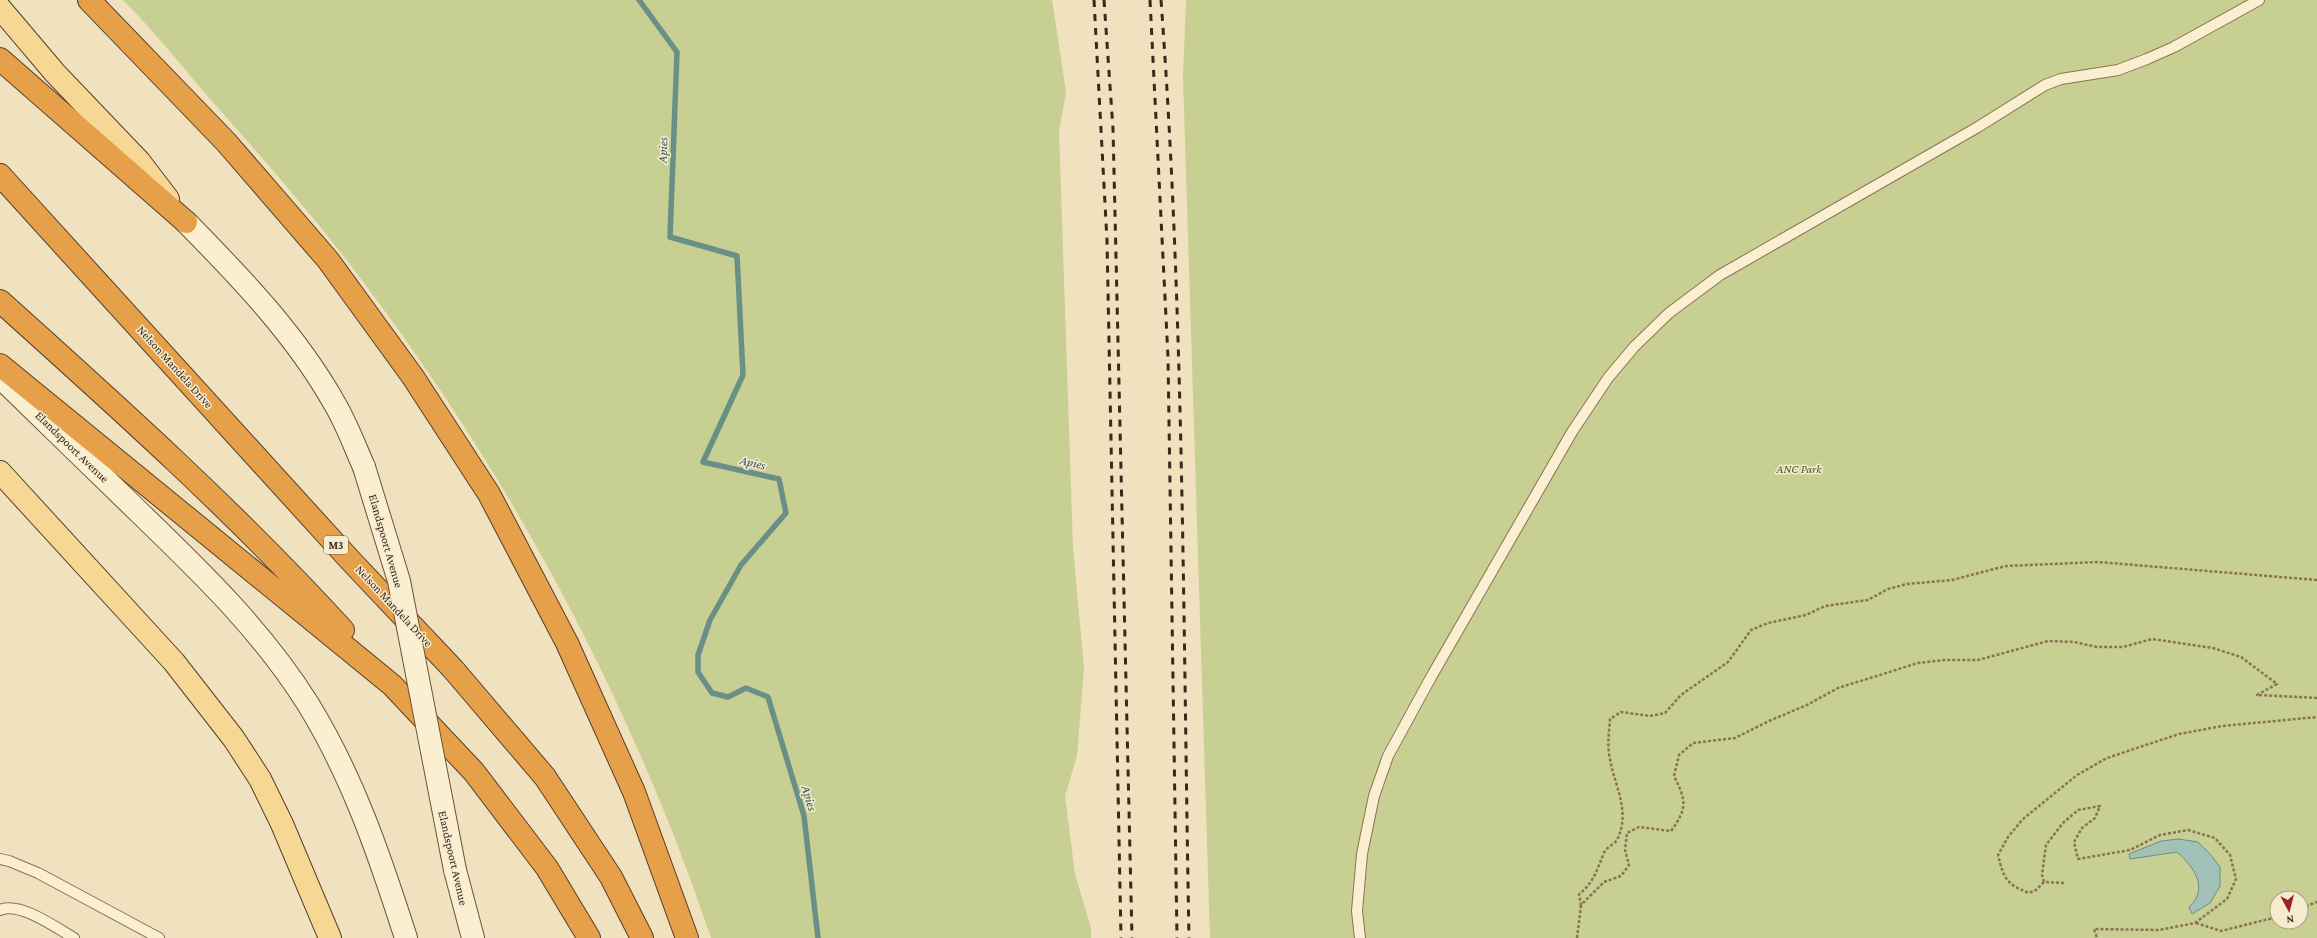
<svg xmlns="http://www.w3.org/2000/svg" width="2317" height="938" viewBox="0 0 2317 938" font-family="'Crimson Pro',serif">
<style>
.green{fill:#c8cf92;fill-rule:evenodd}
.water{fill:#a2c2b8;stroke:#699086}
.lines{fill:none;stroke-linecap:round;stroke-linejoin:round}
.stream{stroke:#699086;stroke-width:5.5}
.lane-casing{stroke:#8a7256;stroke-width:12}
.secondary-casing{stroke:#6c5239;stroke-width:24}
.primary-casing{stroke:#573f2b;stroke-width:24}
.highway-casing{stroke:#573f2b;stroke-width:24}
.path{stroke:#8a7256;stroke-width:2.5;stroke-dasharray:3 2;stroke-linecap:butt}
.lane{stroke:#fbefd2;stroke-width:10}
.secondary{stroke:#fbefd2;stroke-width:22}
.primary{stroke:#f7d794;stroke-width:22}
.highway{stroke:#e6a049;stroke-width:22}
.rail{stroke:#392a1c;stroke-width:3;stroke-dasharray:7 7;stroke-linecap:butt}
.secondary-bridge-casing{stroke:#6c5239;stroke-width:24;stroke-linecap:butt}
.secondary-bridge{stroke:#fbefd2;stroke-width:22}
.labels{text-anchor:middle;stroke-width:3;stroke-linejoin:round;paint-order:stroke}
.shield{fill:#f7ebcf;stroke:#726452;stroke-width:1}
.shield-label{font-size:11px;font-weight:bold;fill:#392a1c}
.street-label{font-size:12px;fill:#392a1c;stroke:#f7ebcf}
.park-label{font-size:12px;font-style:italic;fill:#495621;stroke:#f7ebcf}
.water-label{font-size:13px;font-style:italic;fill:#2a5956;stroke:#f7ebcf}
</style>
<rect width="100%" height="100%" fill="#f0e1bf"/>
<g class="green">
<path d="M123,0H1052L1066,92L1059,131L1073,547L1084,668L1077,756L1065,796L1075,874L1091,928V938H711C633,706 516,486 370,291C323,227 271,168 219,109C187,73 157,34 123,0Z"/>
<path d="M1186,0H2317V938H1210L1183,77ZM2277,898H2301V922H2277Z"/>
</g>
<path class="water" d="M2178,839L2198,842L2210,854L2220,867V886L2210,903L2192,914L2189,907C2210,888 2193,866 2177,852L2130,859L2129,854L2161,841Z"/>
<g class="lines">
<path class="stream" d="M639,0L677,52L670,237L737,256L743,375L703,462L779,479L786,513L741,565L710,620L698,655V672L712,693L728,697L746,688L768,697L804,816L818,938"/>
<g class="lane-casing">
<g id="lane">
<path d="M0,859L9,861L38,873L159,938"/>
<path d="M0,910C19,901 57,928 74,938"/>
<path d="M1360,938L1357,911L1362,854L1374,796L1388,756L1430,679L1572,432L1608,378L1634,347L1669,313L1720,275L1978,127L2045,85L2061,79L2118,70L2147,59L2174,47L2259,0"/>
</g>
</g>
<g class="secondary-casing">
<g id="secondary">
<path d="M186,222C242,279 297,336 336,406C347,425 355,447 364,467"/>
<path d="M0,377C47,423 95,469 142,515C202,573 263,632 308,704C353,777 380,857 406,938"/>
<path d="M455,870L473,938"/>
</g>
</g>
<g class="primary-casing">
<g id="primary">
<path d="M0,8L55,73L139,161L168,199"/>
<path d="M0,472L174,662L234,739L260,779L282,824L330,938"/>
</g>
</g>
<g class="highway-casing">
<g id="highway">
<path d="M89,0L226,142L328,260L413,377L489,494L567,643L634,792L687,938"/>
<path d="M0,59L186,222"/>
<path d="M0,175L350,560L453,669L545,777L611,877L642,938"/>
<path d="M0,301C118,407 236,513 343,630"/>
<path d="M0,365L392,685L474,772L547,868L589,938"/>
</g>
</g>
<g class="path">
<path d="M2317,580L2098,562L2006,566L1952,580L1907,584L1888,589L1868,600L1825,606L1806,615L1768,623L1751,630L1728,662L1681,695L1665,713L1650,716L1621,712L1610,719C1609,733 1607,746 1610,759C1615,788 1631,811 1617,840C1614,845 1606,847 1604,853C1597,869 1594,883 1579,894L1581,905L1604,882L1621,876L1629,865L1625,850L1627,833L1639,827L1671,831C1688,808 1686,800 1674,776L1679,755L1693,743L1735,738L1769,721L1807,705L1838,688L1918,663L1944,660H1978L2048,641L2074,642L2097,647H2123L2152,639L2213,648L2241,657L2277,684L2257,695L2317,698"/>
<path d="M2044,882L2036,890L2029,893C2006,884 2004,879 1998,855L2008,837L2023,819L2077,775L2107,758L2179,734L2222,726L2317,717"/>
<path d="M2064,883L2044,882L2042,875L2046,845L2063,823L2078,810L2100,806L2095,818L2082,828L2074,842L2078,859L2130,850L2160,835L2188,830L2215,838L2230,855L2236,879L2227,899L2195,923L2159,930L2094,929L2097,938"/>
<path d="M2301,908L2317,902"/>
<path d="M2196,923L2221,931L2277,917"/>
<path d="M1577,938L1581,905"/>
</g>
<use href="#lane" class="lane"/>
<use href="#secondary" class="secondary"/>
<use href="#primary" class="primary"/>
<use href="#highway" class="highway"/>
<g class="rail">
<path d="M1094,0L1107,241L1121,938"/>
<path d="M1104,0L1113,129L1132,938"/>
<path d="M1150,0L1168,357L1177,938"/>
<path d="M1161,0C1184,312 1183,625 1189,938"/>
</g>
<g class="secondary-bridge-casing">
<path id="secondary-bridge" d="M364,467L399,581L455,870"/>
</g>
<use href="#secondary-bridge" class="secondary-bridge"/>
</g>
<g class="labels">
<rect class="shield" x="324" y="536" width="24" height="18" rx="3"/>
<g class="shield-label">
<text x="336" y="549">M3</text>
</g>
<g class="street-label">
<text transform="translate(175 367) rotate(48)" y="4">Nelson Mandela Drive</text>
<text transform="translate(72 447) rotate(44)" y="4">Elandspoort Avenue</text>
<text transform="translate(386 541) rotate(74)" y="4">Elandspoort Avenue</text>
<text transform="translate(394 606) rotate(47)" y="4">Nelson Mandela Drive</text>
<text transform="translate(453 858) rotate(77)" y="4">Elandspoort Avenue</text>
</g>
<g class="park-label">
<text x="1799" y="473">ANC Park</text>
</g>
<g class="water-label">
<text transform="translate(662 150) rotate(-88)" y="5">Apies</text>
<text transform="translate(753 462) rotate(13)" y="5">Apies</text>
<text transform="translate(810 798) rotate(74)" y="5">Apies</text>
</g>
</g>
<g transform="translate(2289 910) rotate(173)"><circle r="19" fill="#f7ebcf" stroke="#ab9e87"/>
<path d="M0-3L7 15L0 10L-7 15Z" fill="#9d2224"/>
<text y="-6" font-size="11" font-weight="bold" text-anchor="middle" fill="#392a1c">N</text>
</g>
</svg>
